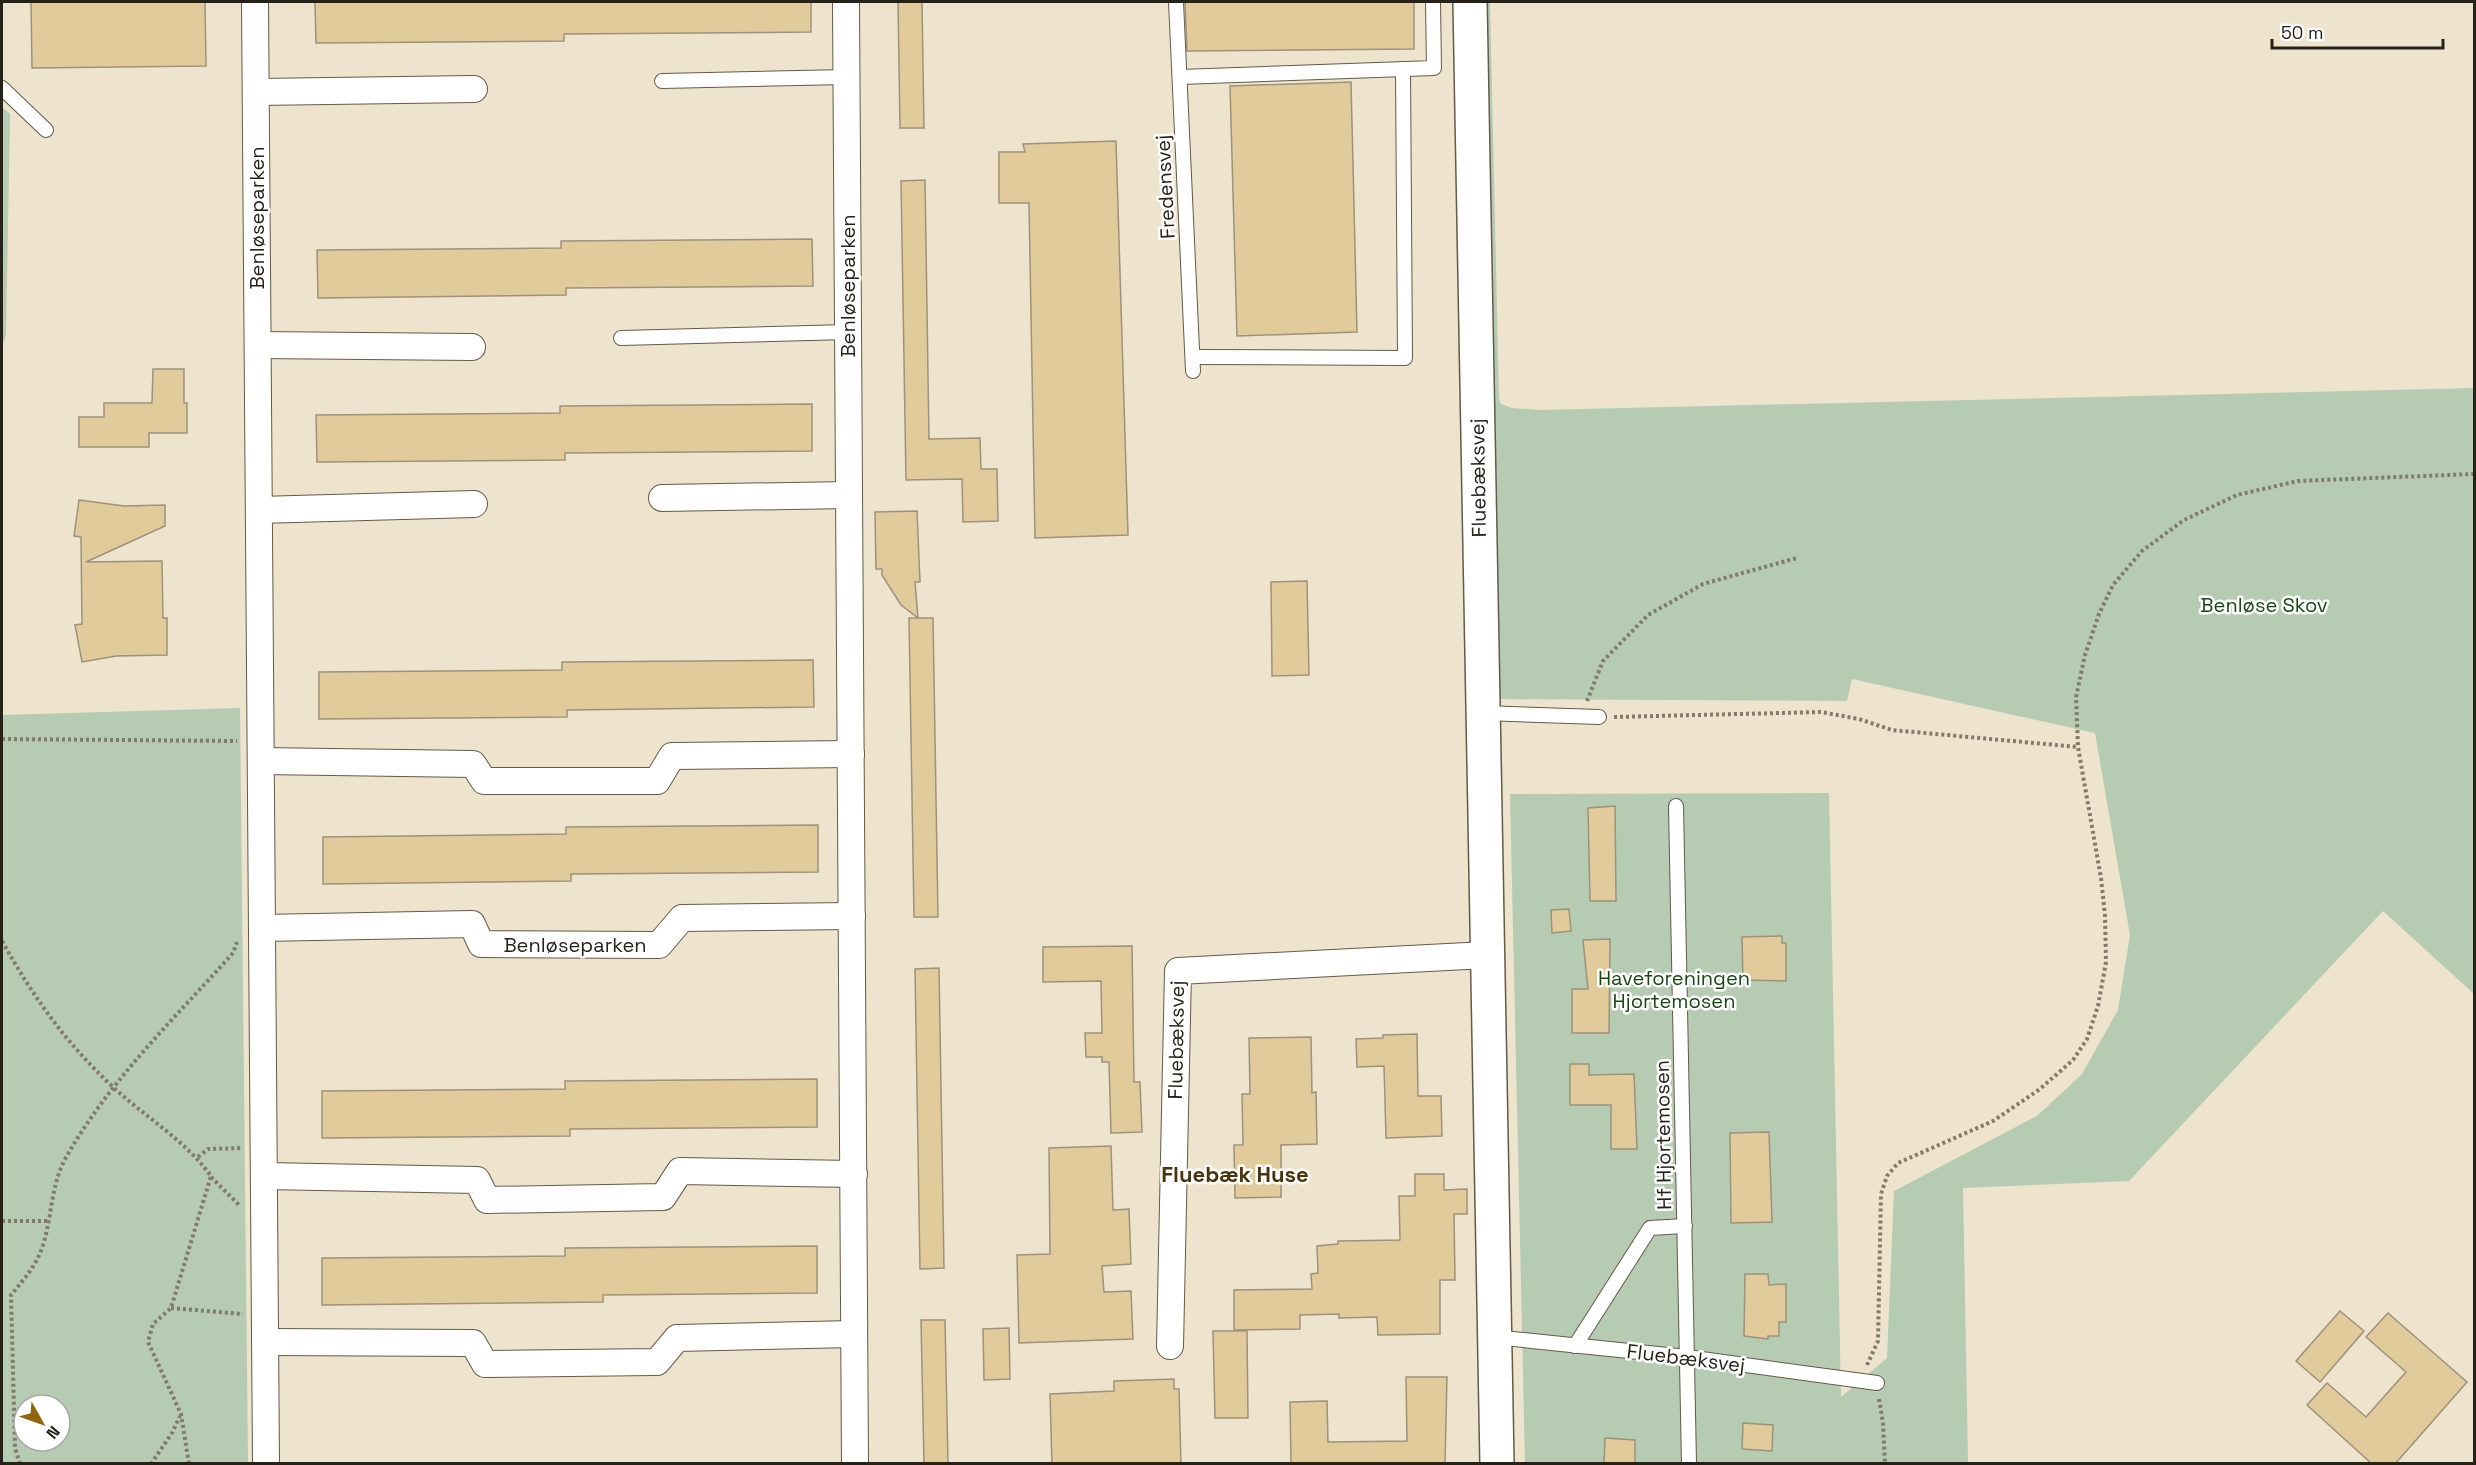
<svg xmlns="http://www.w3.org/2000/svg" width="2476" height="1465" viewBox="0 0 2476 1465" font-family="'Space Grotesk',sans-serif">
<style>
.green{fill:#b5cbb2;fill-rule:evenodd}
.building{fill:#e2cb9b;stroke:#9c927d;stroke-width:1.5}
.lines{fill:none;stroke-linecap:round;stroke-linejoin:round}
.service-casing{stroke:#645a47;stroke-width:16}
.minor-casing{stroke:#645a47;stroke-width:28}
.tertiary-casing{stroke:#645a47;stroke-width:36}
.path{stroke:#827a6c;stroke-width:4;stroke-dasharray:3 3;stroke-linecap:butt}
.service{stroke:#fff;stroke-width:14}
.minor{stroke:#fff;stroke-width:26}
.tertiary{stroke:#fff;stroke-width:33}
.labels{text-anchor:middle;stroke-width:5;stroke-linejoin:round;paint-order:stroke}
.street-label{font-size:20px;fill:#26221a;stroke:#fff}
.park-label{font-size:20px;fill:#174813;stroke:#fff}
.quarter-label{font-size:22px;font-weight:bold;fill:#47330c;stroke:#fff}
</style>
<rect width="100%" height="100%" fill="#eee3cc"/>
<g class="green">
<path d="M1483,2H1490L1499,398L1501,404L1512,408L1541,410L2474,388V994L2383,911L2129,1181L1963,1188L1968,1463H1525L1510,794L1829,793L1841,1397L1887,1358L1894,1191L2037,1116L2082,1074L2118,1010L2130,935L2095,733L1852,679L1847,701L1495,699Z"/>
<path d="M2,107L10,114L6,335L2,347Z"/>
<path d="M240,708L248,1463H2V715ZM24,1405H60V1441H24Z"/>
</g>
<g class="building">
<path d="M31,2H205L206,66L32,68Z"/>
<path d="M315,2H811V32L564,34V41L316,43Z"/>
<path d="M898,2H922L924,128H900Z"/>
<path d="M1185,2H1414V49L1187,51Z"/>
<path d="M1351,82L1357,332L1237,336L1230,86Z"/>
<path d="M1116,141L1128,535L1035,538L1029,203H999V152H1025L1023,144Z"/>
<path d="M925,180L929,439L980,438L981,469H997L998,521L963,522L962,479L906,480L901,181Z"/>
<path d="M812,239L813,286L566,288V295L318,298L317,250L561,248V241Z"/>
<path d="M153,369H184V403H187V433H149V447H79V417H104V403H152Z"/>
<path d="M812,404V451L565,453V460L317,462L316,415L560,413V406Z"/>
<path d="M79,500L124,506L165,505V526L86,562L162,561L163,618H167V655L116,656L82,662L75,625L82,624L81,537L74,536Z"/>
<path d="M917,511L920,582H915L918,618H933L938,917H914L909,618H918L901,605L882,575V569H876L875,512Z"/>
<path d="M1307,581L1309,675L1272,676L1271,582Z"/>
<path d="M813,660L814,707L567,710V717L319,719V672L562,670V662Z"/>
<path d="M1615,806L1616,901H1590L1588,808Z"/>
<path d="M818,825V872L571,874V881L323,884V837L566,834V827Z"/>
<path d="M1569,909L1571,931L1552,933L1551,910Z"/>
<path d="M1782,936V943H1786V981L1743,980L1742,937Z"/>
<path d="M1610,939L1609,1033H1572V989H1588L1583,940Z"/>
<path d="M1132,946L1134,1082H1140L1142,1132L1111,1133L1109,1062H1102V1057H1086L1085,1033H1102L1101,981L1043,982V947Z"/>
<path d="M939,968L944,1268L920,1269L915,969Z"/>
<path d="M1417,1034L1418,1096H1441L1442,1136L1386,1138L1384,1066L1357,1067L1356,1039L1383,1038V1035Z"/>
<path d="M1311,1037L1312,1093L1316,1092L1317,1144L1281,1145V1197L1235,1198L1234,1145H1243L1242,1094H1250L1249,1038Z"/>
<path d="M1570,1064H1589V1075L1634,1074L1637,1149H1611V1105H1570Z"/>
<path d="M817,1079V1127L570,1129V1136L322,1138V1091L565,1089V1081Z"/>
<path d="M1769,1132L1772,1222L1731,1223L1730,1133Z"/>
<path d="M1111,1146L1113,1210L1129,1209L1131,1264L1102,1266L1104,1292L1131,1291L1133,1339L1019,1343L1017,1255L1050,1254L1049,1148Z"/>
<path d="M1415,1174H1444V1190L1467,1189V1214H1454L1455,1280H1440V1334L1378,1335L1377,1317L1339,1318V1314L1300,1315V1329L1234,1330V1290L1312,1289L1311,1274L1318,1273L1317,1246L1338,1244V1241L1400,1240L1399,1196H1415Z"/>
<path d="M817,1246V1293L603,1295V1302L322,1305V1258L565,1256V1248Z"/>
<path d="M1745,1274H1768L1769,1285L1786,1284V1322H1779V1336H1768V1339L1744,1336Z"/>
<path d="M2340,1311L2364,1331L2320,1382L2296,1361Z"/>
<path d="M2388,1313L2467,1382L2395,1464H2372L2307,1405L2327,1383L2366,1417L2406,1372L2366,1337Z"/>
<path d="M921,1320H945L948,1464H924Z"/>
<path d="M1009,1328L1010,1379L984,1380L983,1329Z"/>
<path d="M1213,1331H1247L1248,1418H1215Z"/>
<path d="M1406,1377H1447L1445,1464H1291L1290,1402L1327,1401L1328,1442L1407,1441Z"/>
<path d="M1174,1379V1389H1179L1181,1464H1052L1050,1394L1114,1391V1381Z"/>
<path d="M1743,1423L1773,1425L1772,1451L1742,1449Z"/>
<path d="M1605,1438L1635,1440V1464H1604Z"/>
</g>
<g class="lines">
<g class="service-casing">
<g id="service">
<path d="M1176,2L1193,371"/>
<path d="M1180,77L1434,68L1433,2"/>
<path d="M662,81L847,77"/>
<path d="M2,88L46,130"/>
<path d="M621,338L848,332"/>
<path d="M1193,357L1405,358L1403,69"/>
<path d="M1482,713L1599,717"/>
<path d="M1676,806L1689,1464"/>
<path d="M1494,1337L1687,1357L1877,1383"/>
<path d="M1575,1346L1650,1228L1685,1226"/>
</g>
</g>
<g class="minor-casing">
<g id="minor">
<path d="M255,2L266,1464"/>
<path d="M846,2L855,1464"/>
<path d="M256,92L474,89"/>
<path d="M258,345L472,347"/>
<path d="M662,498L849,495"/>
<path d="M259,510L474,504"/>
<path d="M261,761L473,764L484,781H657L672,756L851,754"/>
<path d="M262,928L472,924L481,944L659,945L682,918L852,916"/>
<path d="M265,1176L477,1180L487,1200L663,1197L680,1171L854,1174"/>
<path d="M265,1342L473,1343L485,1364L654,1362H657L677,1338L854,1334"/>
<path d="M1170,1346L1178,971L1486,955"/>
</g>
</g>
<g class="tertiary-casing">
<path id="tertiary" d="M1470,2L1497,1464"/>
</g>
<g class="path">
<path d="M1587,701L1603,661L1648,615L1703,584L1797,558"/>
<path d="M1614,717L1821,712L1859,719L1892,730L2078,747"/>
<path d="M2,739L237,741"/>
<path d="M2,941C34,998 65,1042 113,1087C145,1117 185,1140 211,1176L171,1308L153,1324L148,1342L181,1414L189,1464"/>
<path d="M198,1157L208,1149L242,1148"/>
<path d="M211,1177L240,1206"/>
<path d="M2,1221H48"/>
<path d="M171,1308L243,1314"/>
<path d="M1867,1365L1878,1341L1881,1194L1887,1176L1898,1163L1993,1121L2040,1089L2073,1060L2087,1039L2098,1006L2106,962L2105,915L2101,878L2078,747L2076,697L2085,655L2099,614L2113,585L2142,551L2184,520L2237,495L2298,481L2474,474"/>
<path d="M1879,1399L1883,1423L1885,1464"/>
<path d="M20,1464L15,1448L11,1295C24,1279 37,1265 43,1245C53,1214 50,1184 68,1154C111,1079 176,1017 233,953L237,942"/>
<path d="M151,1464L172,1433L180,1416"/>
</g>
<use href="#service" class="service"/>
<use href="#minor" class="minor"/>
<use href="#tertiary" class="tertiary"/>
</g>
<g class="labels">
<g class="street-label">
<text transform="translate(1165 187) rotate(-93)" y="7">Fredensvej</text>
<text transform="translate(257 218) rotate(-90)" y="7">Benløseparken</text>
<text transform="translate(848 286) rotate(-90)" y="7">Benløseparken</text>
<text transform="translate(1478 478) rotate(-91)" y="7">Fluebæksvej</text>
<text x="575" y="952">Benløseparken</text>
<text transform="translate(1176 1040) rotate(-89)" y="7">Fluebæksvej</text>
<text transform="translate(1663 1135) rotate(-91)" y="7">Hf Hjortemosen</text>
<text transform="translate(1686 1358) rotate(7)" y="7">Fluebæksvej</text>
</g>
<g class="park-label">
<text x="2264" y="612">Benløse Skov</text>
<text x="1674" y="985">Haveforeningen<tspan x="1674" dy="23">Hjortemosen</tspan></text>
</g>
<g class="quarter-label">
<text x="1235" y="1182">Fluebæk Huse</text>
</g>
</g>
<rect width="2476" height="1465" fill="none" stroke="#26221a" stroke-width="6"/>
<g transform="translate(42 1423) rotate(130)"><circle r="28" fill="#ffffff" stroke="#a8a7a3" stroke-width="1.5"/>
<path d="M0-4.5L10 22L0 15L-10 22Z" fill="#8f660c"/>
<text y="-9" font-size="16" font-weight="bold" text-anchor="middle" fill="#26221a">N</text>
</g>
<path d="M2272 39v9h171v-9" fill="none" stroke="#26221a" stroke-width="3"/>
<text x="2281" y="39" font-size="18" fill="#26221a" stroke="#ffffff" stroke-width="4.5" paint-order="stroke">50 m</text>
</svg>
